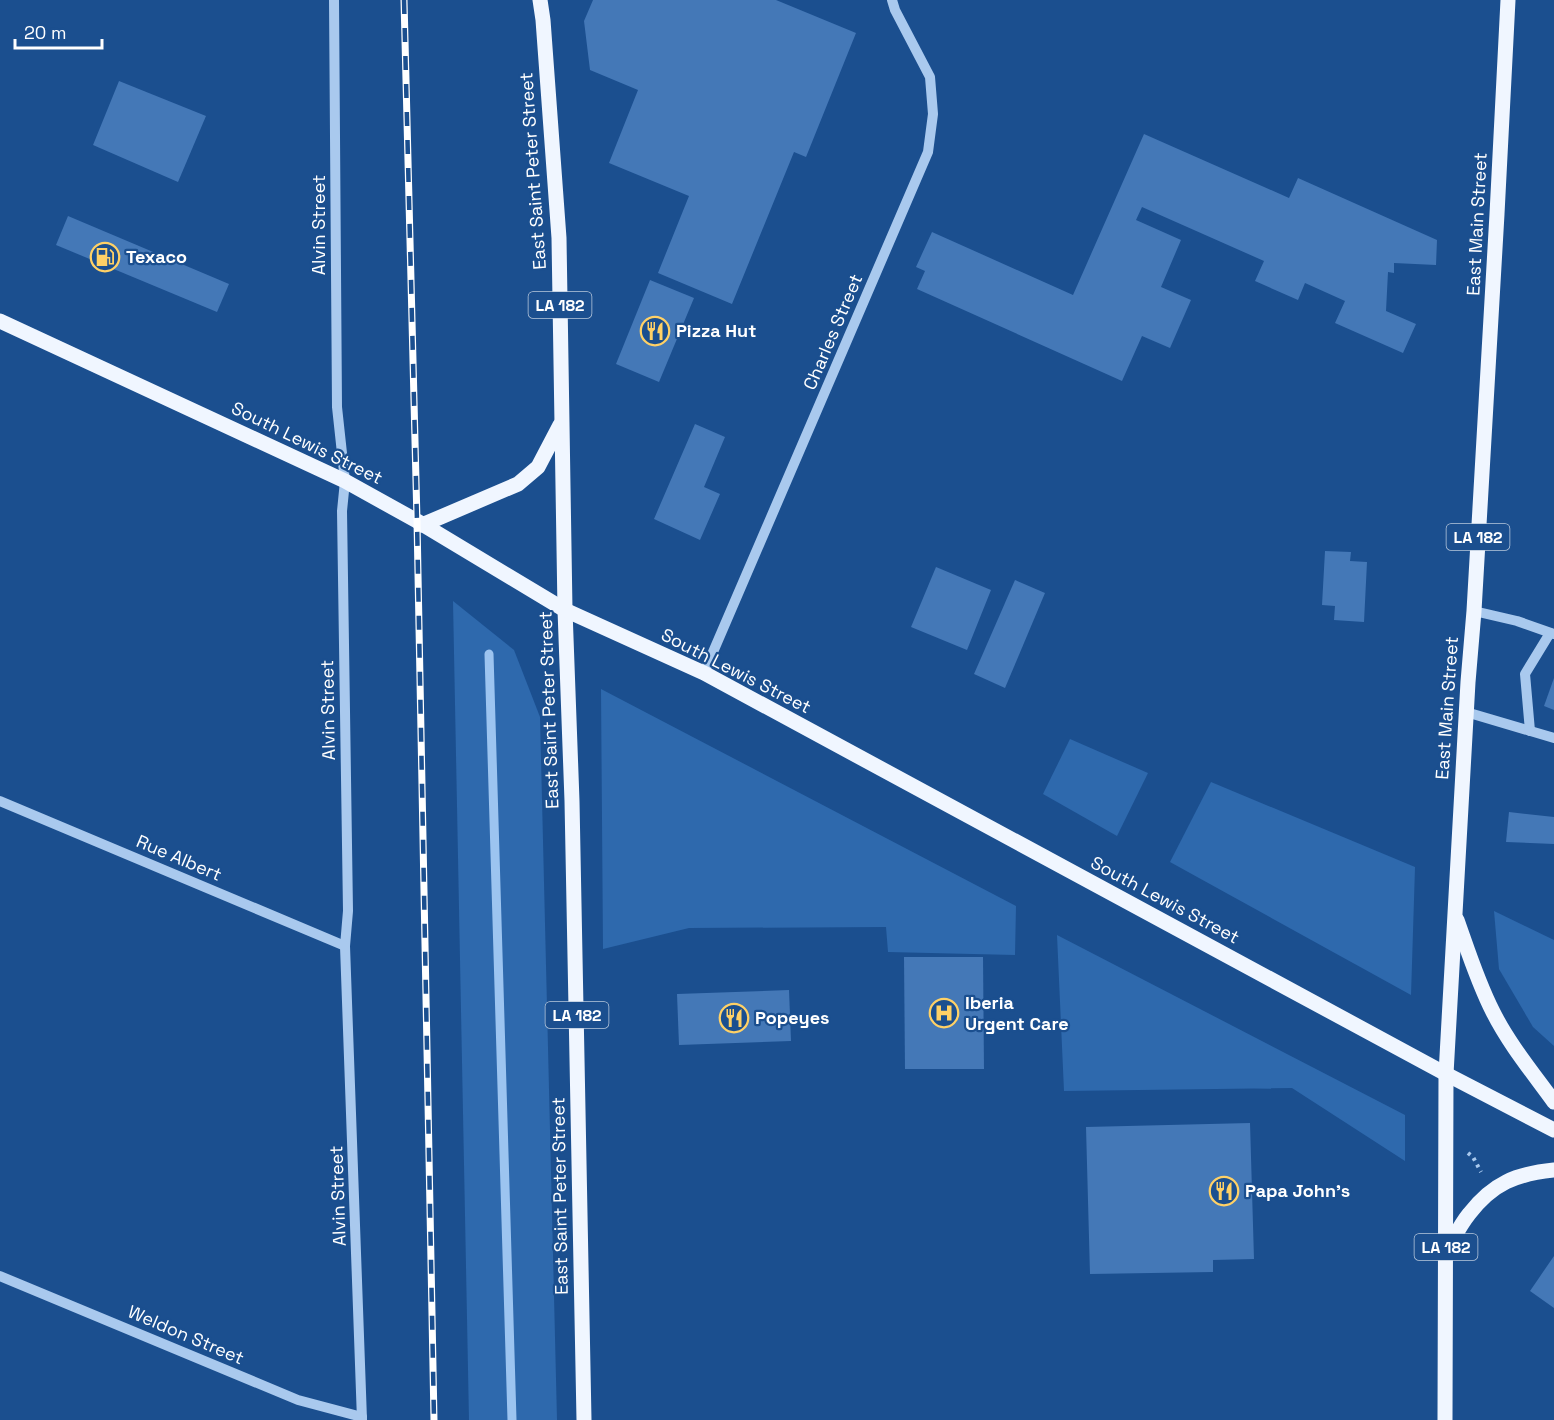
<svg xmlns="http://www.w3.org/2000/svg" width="1554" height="1420" viewBox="0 0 1554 1420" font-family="'Space Grotesk',sans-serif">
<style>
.green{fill:#2e69ad}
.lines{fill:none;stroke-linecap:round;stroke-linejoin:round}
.stream{stroke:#9cc4f0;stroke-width:9}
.building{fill:#4478b7}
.path{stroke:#a9c9ee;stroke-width:4;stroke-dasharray:3 4.5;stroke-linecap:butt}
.minor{stroke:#a9c9ee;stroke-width:10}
.major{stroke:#f0f6ff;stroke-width:15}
.rail-casing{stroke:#fff;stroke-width:7}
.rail{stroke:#1b4f8f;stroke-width:4.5;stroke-dasharray:14;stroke-linecap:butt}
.labels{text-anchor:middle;stroke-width:4.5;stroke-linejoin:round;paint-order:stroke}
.shield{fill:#1b4f8f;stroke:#bbcadd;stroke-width:1.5}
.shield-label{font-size:16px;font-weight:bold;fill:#fff}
.street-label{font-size:18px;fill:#fff;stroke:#1b4f8f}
.poi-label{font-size:18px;font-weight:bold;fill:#fff;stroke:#1b4f8f;text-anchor:start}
</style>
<rect width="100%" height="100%" fill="#1b4f8f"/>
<g class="green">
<path d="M453,601L514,650L540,717L557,1420H469Z"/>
<path d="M601,689L1016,906L1015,955L888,952L886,927L689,928L603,949Z"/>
<path d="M1070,739L1148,773L1117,836L1043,794Z"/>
<path d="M1211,782L1415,867L1411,995L1170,862Z"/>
<path d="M1494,911L1554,940V1046L1533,1027L1499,969Z"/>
<path d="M1057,935L1405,1115V1161L1292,1088L1064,1091Z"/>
</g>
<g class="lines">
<path class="stream" d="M489,654L512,1420"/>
</g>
<g class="building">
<path d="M593,0H776L856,33L806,157L794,152L732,304L658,273L689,196L609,163L638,90L590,70L584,21Z"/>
<path d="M119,81L206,116L178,182L93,145Z"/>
<path d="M1144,134L1289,198L1298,178L1437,240L1436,265L1394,263V273L1388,272L1386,311L1416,324L1403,353L1335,323L1345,301L1305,283L1298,300L1255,281L1264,261L1142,207L1136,220L1181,240L1161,287L1191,300L1170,348L1142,336L1122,381L917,289L925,271L916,267L932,232L1073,295Z"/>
<path d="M68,216L229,284L217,312L56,245Z"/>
<path d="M650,280L694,298L659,382L616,364Z"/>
<path d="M695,424L725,437L704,487L720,494L700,540L654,519Z"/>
<path d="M1325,551L1351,552L1350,561L1367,562L1364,622L1334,620L1335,606L1322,605Z"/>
<path d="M936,567L991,590L967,650L911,627Z"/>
<path d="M1015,580L1045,593L1005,688L974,674Z"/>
<path d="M1554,678V710L1544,706Z"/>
<path d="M1509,812L1554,817V844L1506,842Z"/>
<path d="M904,957H983L984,1069H905Z"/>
<path d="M789,990L791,1041L679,1045L677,994Z"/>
<path d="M1250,1123L1254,1259L1213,1260V1272L1090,1274L1086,1127Z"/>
<path d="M1554,1256V1308L1530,1291Z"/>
</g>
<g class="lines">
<path class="path" d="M1468,1153L1473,1157L1481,1172"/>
<g class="minor">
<path d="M334,0L337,407L345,481L342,511L348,911L345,946L362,1420"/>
<path d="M1474,611L1517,621L1554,634"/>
<path d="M704,673L928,152L933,114L930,77L895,10L892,0"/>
<path d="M1466,712L1554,738"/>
<path d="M1530,731L1525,674L1550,633"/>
<path d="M0,801L345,946"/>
<path d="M0,1276L298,1400L362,1417"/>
</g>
<g class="major">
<path d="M540,0L543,20L559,238L565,610L572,801L584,1420"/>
<path d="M0,321L345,481L417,521L565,610L704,673L1446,1074L1554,1130"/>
<path d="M422,525L518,484L538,467L560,425"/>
<path d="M1457,920C1468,951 1478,983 1493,1012C1509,1044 1533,1073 1554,1102"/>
<path d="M1447,1250C1454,1238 1460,1225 1469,1214C1493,1183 1516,1174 1554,1170"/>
<path d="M1445,1420L1446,1074L1468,682L1474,611L1497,214L1508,0"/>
</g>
<g class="rail-casing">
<path id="rail" d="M404,0L417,521L434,1420"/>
</g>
<use href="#rail" class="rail"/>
</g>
<defs>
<g id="fuel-ring" transform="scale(1.5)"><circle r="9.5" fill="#1b4f8f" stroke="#ffd166" stroke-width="1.5"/><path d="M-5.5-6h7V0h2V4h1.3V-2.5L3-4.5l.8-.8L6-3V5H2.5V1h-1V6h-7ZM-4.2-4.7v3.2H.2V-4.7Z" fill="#ffd166"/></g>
<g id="restaurant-ring" transform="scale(1.5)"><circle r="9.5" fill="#1b4f8f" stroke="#ffd166" stroke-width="1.5"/><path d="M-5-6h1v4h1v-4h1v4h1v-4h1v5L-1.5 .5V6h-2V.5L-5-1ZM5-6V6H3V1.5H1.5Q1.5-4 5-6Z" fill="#ffd166"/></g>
<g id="hospital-ring" transform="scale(1.5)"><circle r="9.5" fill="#1b4f8f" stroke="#ffd166" stroke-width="1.5"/><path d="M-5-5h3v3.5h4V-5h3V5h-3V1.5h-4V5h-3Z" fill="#ffd166"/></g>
</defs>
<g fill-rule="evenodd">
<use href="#fuel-ring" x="105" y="257"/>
<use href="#restaurant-ring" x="655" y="331"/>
<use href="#hospital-ring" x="944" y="1013"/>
<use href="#restaurant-ring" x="734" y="1018"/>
<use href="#restaurant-ring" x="1224" y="1191"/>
</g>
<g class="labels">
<g class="shield">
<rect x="528.5" y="292" width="63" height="26" rx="4.5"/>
<rect x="1446.5" y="524" width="63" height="26" rx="4.5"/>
<rect x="545.5" y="1002" width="63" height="26" rx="4.5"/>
<rect x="1414.5" y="1234" width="63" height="26" rx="4.5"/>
</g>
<g class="shield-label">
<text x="560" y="311">LA 182</text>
<text x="1478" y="543">LA 182</text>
<text x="577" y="1021">LA 182</text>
<text x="1446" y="1253">LA 182</text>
</g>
<g class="street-label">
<text transform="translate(533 171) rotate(-94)" y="6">East Saint Peter Street</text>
<text transform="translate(1477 224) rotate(-87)" y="6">East Main Street</text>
<text transform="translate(319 225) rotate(-90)" y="6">Alvin Street</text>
<text transform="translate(833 332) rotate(-67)" y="6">Charles Street</text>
<text transform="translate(307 443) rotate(26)" y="6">South Lewis Street</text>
<text transform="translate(736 671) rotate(27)" y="6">South Lewis Street</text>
<text transform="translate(1447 708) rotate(-86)" y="6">East Main Street</text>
<text transform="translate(328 710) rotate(-91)" y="6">Alvin Street</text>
<text transform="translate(549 710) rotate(-92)" y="6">East Saint Peter Street</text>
<text transform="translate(179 858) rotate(23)" y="6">Rue Albert</text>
<text transform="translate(1165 900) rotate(28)" y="6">South Lewis Street</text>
<text transform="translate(338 1196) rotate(-92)" y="6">Alvin Street</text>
<text transform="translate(560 1196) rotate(-91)" y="6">East Saint Peter Street</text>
<text transform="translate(186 1335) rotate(23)" y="6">Weldon Street</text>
</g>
<g class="poi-label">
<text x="126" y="263">Texaco</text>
<text x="676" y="337">Pizza Hut</text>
<text x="965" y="1009">Iberia<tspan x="965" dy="21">Urgent Care</tspan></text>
<text x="755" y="1024">Popeyes</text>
<text x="1245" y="1197">Papa John's</text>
</g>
</g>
<path d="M15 39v9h87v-9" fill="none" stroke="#ffffff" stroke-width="3"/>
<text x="24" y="39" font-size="18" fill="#ffffff" stroke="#1b4f8f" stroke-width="4.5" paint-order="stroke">20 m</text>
</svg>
